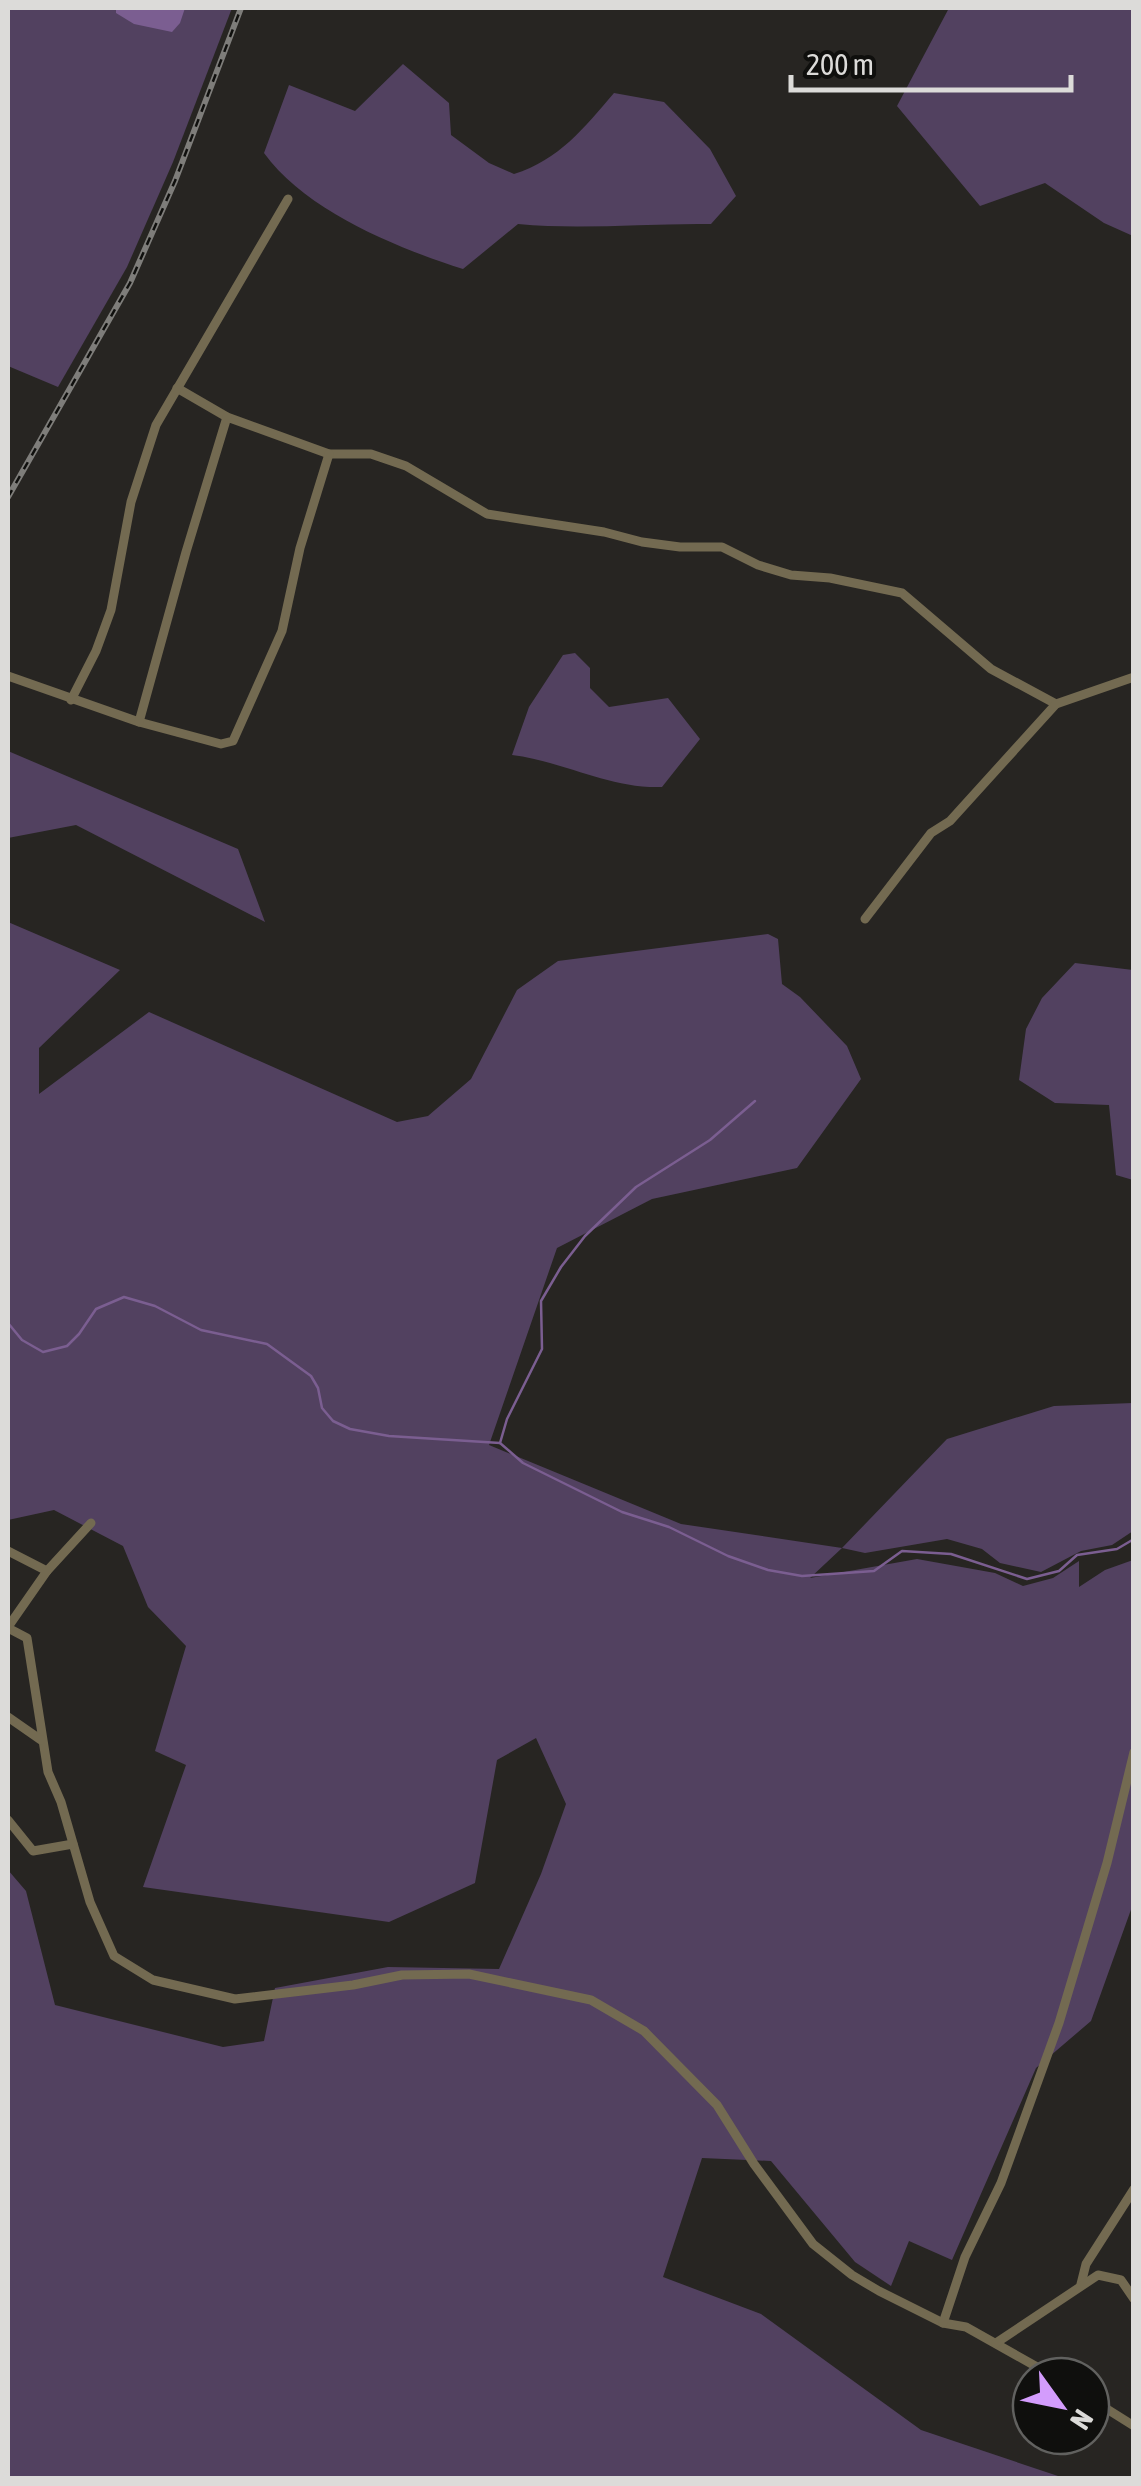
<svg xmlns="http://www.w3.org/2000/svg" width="1141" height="2486" viewBox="0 0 1141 2486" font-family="'Asap Condensed',sans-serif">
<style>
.green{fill:#524160}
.water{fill:#7b5e91}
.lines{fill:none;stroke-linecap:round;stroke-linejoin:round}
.stream{stroke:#7b5e91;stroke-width:2.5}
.minor{stroke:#736a51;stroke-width:9}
.rail-casing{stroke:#7e7d7a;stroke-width:6}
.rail{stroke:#0f0f0d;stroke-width:2.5;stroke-dasharray:8;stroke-linecap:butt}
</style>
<rect width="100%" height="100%" fill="#272522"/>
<g class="green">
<path d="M8,8H232L173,162L127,267L58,387L8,366Z"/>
<path d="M949,8H1133V236L1104,223L1045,183L980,206L897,106Z"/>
<path d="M403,64L449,103L451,135L489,163L514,174C559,160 584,128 614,93L664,102L710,149L736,196L711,224C647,223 582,230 518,224L463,269C397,248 306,211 264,153L289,85L355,111Z"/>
<path d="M575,653L590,668V688L609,707L668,698L700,739L662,787C609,789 563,761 512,755L529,707L563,655Z"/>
<path d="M8,751L238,849L265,922L76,825L8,838Z"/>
<path d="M8,922L120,970L39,1048V1094L149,1012L397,1122L428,1116L471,1079L517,990L558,961L768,934L778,939L782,984L800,997L847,1046L861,1079L797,1168L652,1199L557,1248L489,1445L681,1524L842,1548L947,1439L1054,1406L1133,1403V1531L1112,1545L1081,1551L1041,1572L1000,1563L982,1549L947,1539L865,1553L842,1548L810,1578L917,1559L995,1573L1023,1586L1053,1578L1079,1561V1587L1105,1570L1133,1560V1904L1091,2021L1036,2068L952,2260L909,2241L891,2286L855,2262L771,2161L702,2158L663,2277L761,2314L921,2430L1064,2478H8V1870L26,1891L55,2005L223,2047L264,2041L275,1988L388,1967L499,1969L541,1874L566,1804L536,1738L497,1760L475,1883L389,1922L143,1887L186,1765L155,1751L186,1646L148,1607L123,1546L54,1510L8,1520Z"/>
<path d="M1075,963L1133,970V1180L1116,1175L1109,1105L1055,1103L1019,1080L1026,1029L1042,998Z"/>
</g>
<path class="water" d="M116,8H185L180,23L172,32L134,24L116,13Z"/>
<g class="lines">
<g class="stream">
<path d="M8,1323L22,1340L43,1352L67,1346L79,1334L96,1309L124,1297L155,1306L201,1330L267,1344L311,1376L318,1388L322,1408L333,1421L350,1429L389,1436L500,1443L523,1463L622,1512L669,1527L728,1556L768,1570L802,1576L874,1571L902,1551L951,1554L1027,1579L1059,1571L1077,1555L1117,1549L1134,1539"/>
<path d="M500,1443L507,1419L542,1349L541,1301L561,1267L585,1236L636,1187L710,1140L755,1101"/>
</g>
<g class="minor">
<path d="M177,388L227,417L329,454H371L406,466L487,514L604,532L642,542L680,547H722L758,565L791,575L830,578L902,593L991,669L1056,704"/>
<path d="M8,676L139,722L221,744L233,741L282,631L300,548L329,454"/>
<path d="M71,700L96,651L111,610L131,502L156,425L288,199"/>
<path d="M139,722L186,552L227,417"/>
<path d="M865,919L931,833L950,821L1056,704L1134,677"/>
<path d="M8,1551L47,1571"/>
<path d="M8,1627L47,1571L91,1523"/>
<path d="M8,1628L27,1638L48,1772L61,1802L90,1902L114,1956L153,1980L235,1999L353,1985L402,1975L469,1974L591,2000L644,2031L717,2105L754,2164L813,2244L852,2275L879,2291L943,2323L966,2327L1053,2376"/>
<path d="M8,1717L41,1740"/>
<path d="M8,1820L33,1851L73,1844"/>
<path d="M1081,2284L1086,2264L1134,2189"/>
<path d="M943,2323L965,2257L1001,2183L1059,2023L1107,1863L1134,1752"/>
<path d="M996,2343L1098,2275L1121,2280L1134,2299"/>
<path d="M1091,2399L1134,2426"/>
</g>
<g class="rail-casing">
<path id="rail" d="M8,497L130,283L175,181L241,8"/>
</g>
<use href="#rail" class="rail"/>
</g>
<rect width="1141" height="2486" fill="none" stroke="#dcdbd9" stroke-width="20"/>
<g transform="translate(1061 2406) rotate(123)"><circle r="48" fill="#0f0f0d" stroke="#61615f" stroke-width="2.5"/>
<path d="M0-8L18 38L0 25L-18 38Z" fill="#d39cfc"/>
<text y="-15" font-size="28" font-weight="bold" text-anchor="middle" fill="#dcdbd9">N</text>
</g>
<path d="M791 75v15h280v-15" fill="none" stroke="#dcdbd9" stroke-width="5"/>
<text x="806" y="75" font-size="30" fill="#dcdbd9" stroke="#0f0f0d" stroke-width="8" paint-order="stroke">200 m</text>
</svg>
